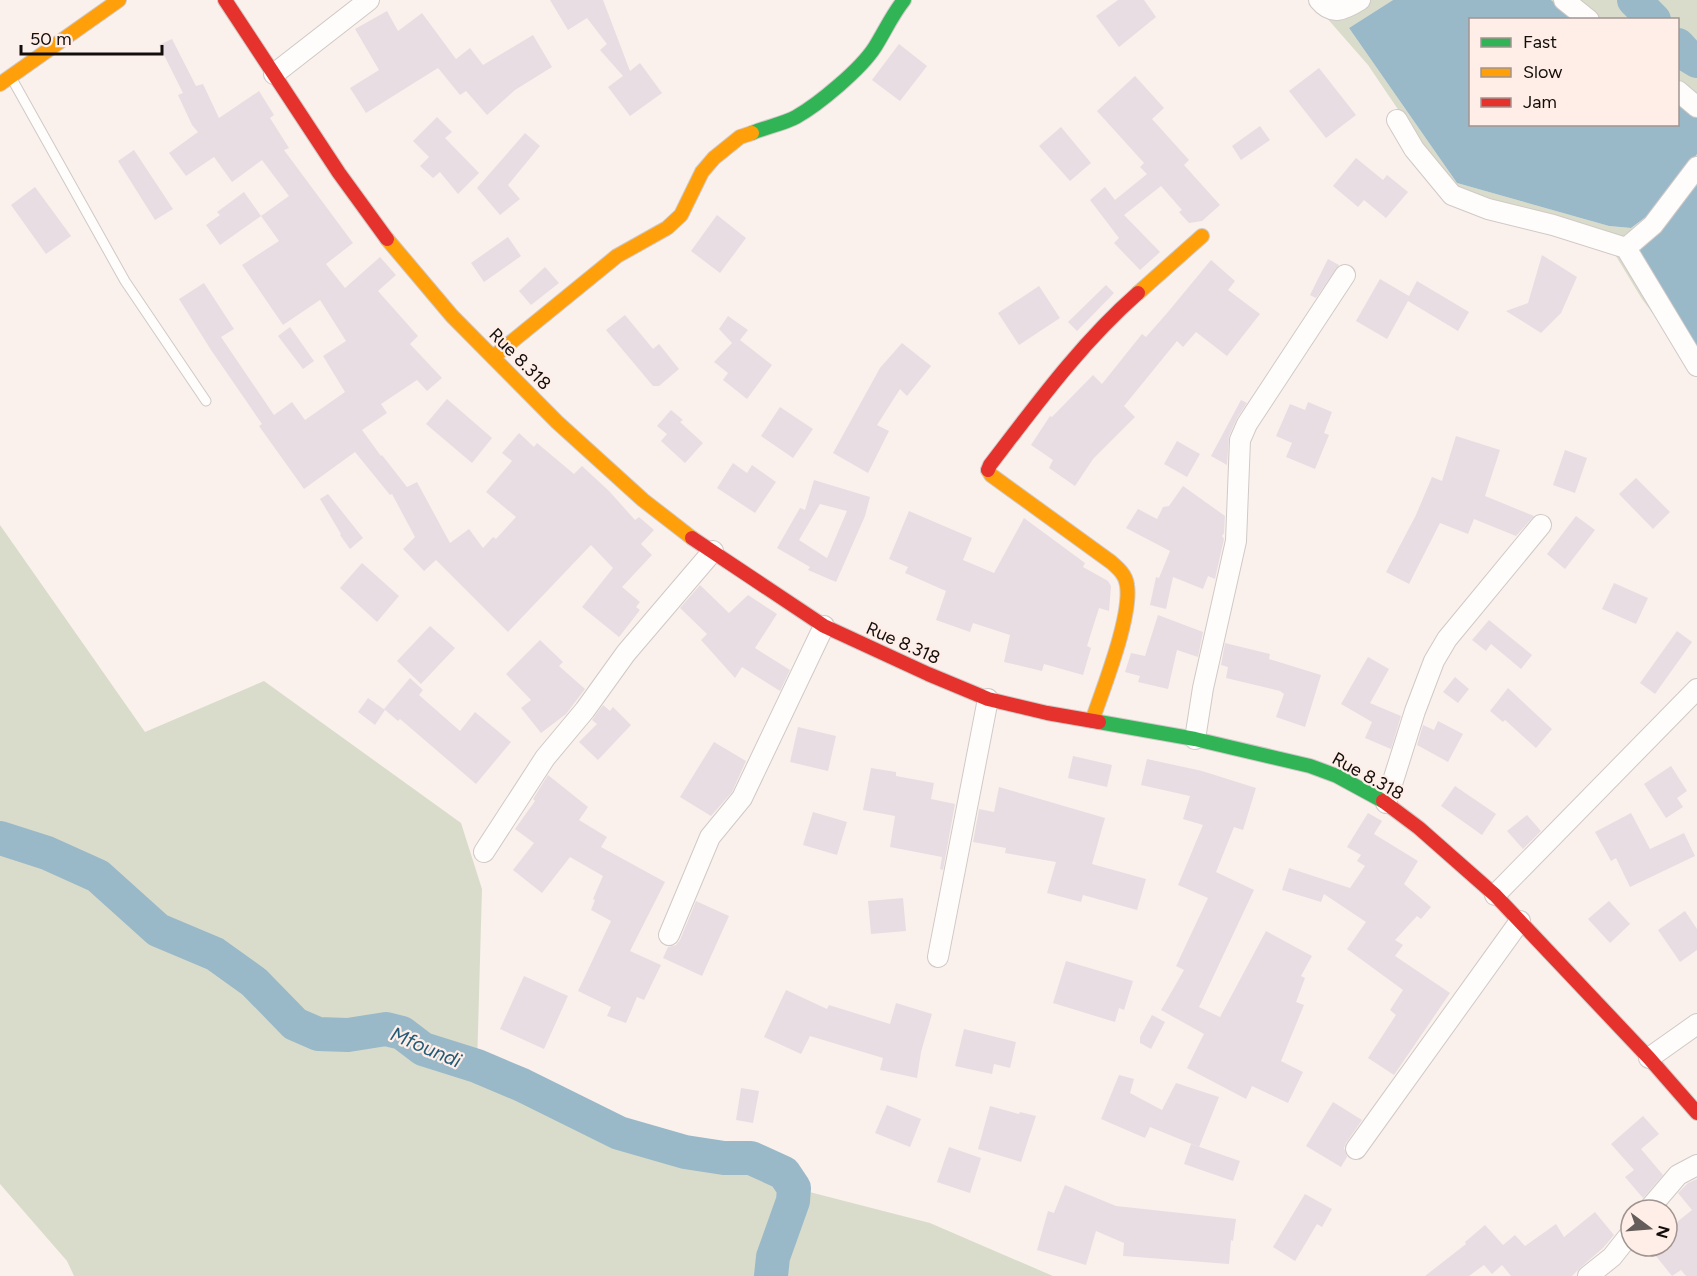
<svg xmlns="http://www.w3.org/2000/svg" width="1697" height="1276" viewBox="0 0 1697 1276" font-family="Figtree,sans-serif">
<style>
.green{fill:#d9dccb}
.water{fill:#99b8c8}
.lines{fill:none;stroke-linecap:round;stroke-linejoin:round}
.river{stroke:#99b8c8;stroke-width:34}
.building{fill:#e8dde2;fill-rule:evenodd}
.lane-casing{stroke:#d0c9c6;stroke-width:11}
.street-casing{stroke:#d0c9c6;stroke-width:22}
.fast-casing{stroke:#d0c9c6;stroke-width:16}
.slow-casing{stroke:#d0c9c6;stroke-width:16}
.jam-casing{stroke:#d0c9c6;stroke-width:16}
.lane{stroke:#fefdfc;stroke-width:9}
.street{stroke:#fefdfc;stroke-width:20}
.fast{stroke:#30b455;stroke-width:14}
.slow{stroke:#ff9f0a;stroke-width:14}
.jam{stroke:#e5322d;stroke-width:14}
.labels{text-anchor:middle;stroke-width:4.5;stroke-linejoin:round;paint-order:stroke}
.street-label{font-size:18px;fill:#130e0b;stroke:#ffeee8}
.water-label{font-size:20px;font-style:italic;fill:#215b77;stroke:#ffeee8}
</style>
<rect width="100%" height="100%" fill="#faf1ed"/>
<g class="green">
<path d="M1311,0H1393L1349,28L1457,183L1609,226L1631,228L1651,213L1697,154V373L1642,299L1602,233L1459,191L1447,182L1368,65Z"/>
<path d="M1551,0H1697V118L1678,103V20L1575,19Z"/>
<path d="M0,525L145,732L264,681L461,823L482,889L477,1066L522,1085L619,1133L685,1152L724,1158H751L784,1173L794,1188L930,1223L1053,1276H74L67,1261L0,1184Z"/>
</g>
<g class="water">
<path d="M1393,0H1551L1575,19L1470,20V124H1678V103L1697,118V154L1651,213L1631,228L1609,226L1457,183L1349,28Z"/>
<path d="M1697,181V359L1635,255L1657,234Z"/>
</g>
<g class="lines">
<g class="river">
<path d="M1634,0L1654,20"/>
<path d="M1678,45L1687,55L1697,61"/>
<path d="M0,838L47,853L98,876L158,930L215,954L254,982L295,1024L318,1034L348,1035L386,1029L402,1033L423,1049L477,1066L522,1085L619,1133L685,1152L724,1158H751L784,1173L794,1188L793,1201L773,1257L771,1276"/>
</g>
</g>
<g class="building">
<path d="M550,0H603L630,71L640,63L662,93L630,116L608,87L623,76L600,50L607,44L587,18L568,30Z"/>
<path d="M1118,0H1144L1156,17L1119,47L1096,16Z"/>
<path d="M387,11L398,31L422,13L456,59L470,48L483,65L533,35L552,67L515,90L487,115L466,91L460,95L438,68L366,113L350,88L379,70L355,29Z"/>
<path d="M172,39L196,86L203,84L219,118L259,91L274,115L270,118L289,148L284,150L353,243L326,264L345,288L380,257L396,275L378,291L418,336L410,344L442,378L427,391L417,380L381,404L387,413L362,430L381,456L382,455L407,487L417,482L450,543L469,529L483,548L493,537L496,539L516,517L486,492L512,461L502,453L519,433L534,447L537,443L574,474L582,466L609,491L635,520L639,517L654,530L641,544L652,555L622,587L640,602L636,607L640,610L619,637L582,607L613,568L591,545L508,632L436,560L424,571L403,549L415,537L392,494L390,495L355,452L304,489L259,426L262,424L211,350L179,299L204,283L234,329L221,337L274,415L292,402L305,420L345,392L323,356L346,341L320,300L283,325L242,265L279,241L261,216L289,196L262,160L232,182L214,157L186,176L169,153L198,132L192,125L178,95L183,93L159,45Z"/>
<path d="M899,44L927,66L900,101L872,80Z"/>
<path d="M1319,68L1356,115L1326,138L1289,91Z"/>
<path d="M1135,76L1164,108L1152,119L1189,160L1184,165L1220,205L1202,221L1189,223L1179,212L1182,210L1161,186L1124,215L1160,252L1140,270L1114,243L1119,238L1090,200L1105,187L1115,200L1147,174L1140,167L1144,163L1097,111Z"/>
<path d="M437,117L452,132L445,138L479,173L458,194L440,172L433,178L420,166L429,157L413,141Z"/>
<path d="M1260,126L1270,140L1241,160L1232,146Z"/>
<path d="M1061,127L1091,163L1070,181L1039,146Z"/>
<path d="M525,133L540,146L508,185L520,199L500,215L477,188Z"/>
<path d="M134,150L173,209L155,220L118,161Z"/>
<path d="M1356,158L1383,180L1387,175L1408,192L1386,218L1364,200L1358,207L1333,186Z"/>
<path d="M35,187L71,236L46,254L11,205Z"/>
<path d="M244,192L261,216L220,245L206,225L220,215L217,212Z"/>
<path d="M717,215L746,238L720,273L691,251Z"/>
<path d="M508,237L521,256L484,282L471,263Z"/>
<path d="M1542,255L1577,277L1561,313L1541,333L1506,311L1528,303Z"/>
<path d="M1328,259L1339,265L1316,298L1310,295Z"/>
<path d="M1211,260L1235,281L1228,290L1260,314L1227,356L1196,332L1183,347L1177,341L1124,406L1135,417L1093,459L1075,486L1049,468L1053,460L1031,445L1050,416L1052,417L1093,375L1102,384L1142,334L1146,337L1168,312Z"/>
<path d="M545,267L559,283L531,305L519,291Z"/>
<path d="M1380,279L1409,296L1417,281L1469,312L1458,331L1408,301L1387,339L1356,321Z"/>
<path d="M1106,285L1114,293L1077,331L1068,322Z"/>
<path d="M1039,286L1060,318L1019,345L998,313Z"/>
<path d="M625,315L653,349L659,344L679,369L659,386H653L606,330Z"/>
<path d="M728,316L748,330L740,340L772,365L747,399L723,380L728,373L714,362L732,343L719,329Z"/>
<path d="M290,327L314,361L303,369L278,336Z"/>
<path d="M902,343L931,366L907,396L900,389L877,425L889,431L868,473L833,453L880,368Z"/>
<path d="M447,399L492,438L472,463L426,424Z"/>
<path d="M1241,400L1247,403L1237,418L1229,436L1227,465L1211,456Z"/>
<path d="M1308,402L1332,412L1324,433L1329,435L1315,469L1286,457L1292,443L1276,436L1290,404L1305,410Z"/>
<path d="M780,407L813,429L793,458L761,436Z"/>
<path d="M671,410L683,420L680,422L703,443L685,463L661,441L667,434L657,426Z"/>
<path d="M1456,436L1500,450L1485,496L1534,516L1516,536L1474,519L1468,534L1440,523L1409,584L1386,572L1416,515L1432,477L1442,481Z"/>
<path d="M1177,441L1200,454L1187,477L1164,464Z"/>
<path d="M1565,450L1587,458L1575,493L1553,485Z"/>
<path d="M733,463L747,473L752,465L776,482L755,513L717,488Z"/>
<path d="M1636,478L1670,512L1653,529L1619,494Z"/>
<path d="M814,480L870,497L865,516L836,582L808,570L810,567L777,548L800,508L805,510ZM820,504L847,511L827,558L799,540Z"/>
<path d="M1183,486L1225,516L1224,533L1222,536L1224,539L1215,579L1208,576L1203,589L1173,577L1166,609L1150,605L1156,577L1159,578L1170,551L1126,528L1138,509L1157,519L1163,507L1169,506Z"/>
<path d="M328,494L363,538L350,549L340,535L341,534L320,499Z"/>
<path d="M909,511L972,538L963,560L994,573L1024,518L1085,563L1083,567L1108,581L1111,586L1109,611L1099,608L1087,646L1091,648L1083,675L1044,664L1042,671L1004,662L1010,635L973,623L970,632L936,620L946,591L905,573L908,567L889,559Z"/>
<path d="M1576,516L1595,530L1565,569L1547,554Z"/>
<path d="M362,563L399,596L377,622L340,588Z"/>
<path d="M1614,583L1648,598L1636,624L1602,609Z"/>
<path d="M700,585L729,613L748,595L777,614L755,648L790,670L780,691L742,667L735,678L701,640L707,634L680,608Z"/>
<path d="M1158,615L1203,632L1198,657L1177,650L1168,689L1138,682L1140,676L1125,672L1131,653L1145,656Z"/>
<path d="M1489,620L1532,655L1521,669L1491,644L1486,651L1472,640Z"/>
<path d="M430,626L455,648L421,684L397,661Z"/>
<path d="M1677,631L1692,642L1655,694L1640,683Z"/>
<path d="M540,640L563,662L559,666L585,689L566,714L541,733L521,708L531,700L506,674Z"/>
<path d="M1225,643L1270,654L1269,659L1321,675L1305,727L1276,717L1284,694L1280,691L1226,678L1228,667L1221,665Z"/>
<path d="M1368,657L1389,669L1370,703L1401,716L1391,749L1365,738L1372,722L1341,704Z"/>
<path d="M1455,677L1469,689L1458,703L1443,692Z"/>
<path d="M410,678L423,690L419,695L460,731L475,712L511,742L476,784L400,719L398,721L384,709Z"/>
<path d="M1508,688L1552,729L1536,748L1505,720L1503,722L1490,711Z"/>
<path d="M368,698L385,710L375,725L358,712Z"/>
<path d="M603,705L610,711L613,707L631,725L598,760L579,742L597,724L592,720Z"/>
<path d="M1438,721L1463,734L1448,762L1417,745L1423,725L1434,730Z"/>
<path d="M798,727L836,736L828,771L790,762Z"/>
<path d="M714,742L746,761L732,792L711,816L680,797Z"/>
<path d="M1073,756L1112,765L1107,787L1068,778Z"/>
<path d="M1147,759L1202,771L1256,788L1243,830L1234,827L1216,872L1254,890L1199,1007L1220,1017L1266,931L1312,956L1301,976L1305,978L1296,1002L1304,1005L1281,1061L1303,1072L1288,1103L1252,1086L1246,1099L1187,1068L1204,1034L1161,1010L1184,970L1176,966L1208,898L1178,885L1203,825L1183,819L1190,796L1141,785Z"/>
<path d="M1671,766L1687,791L1677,798L1683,807L1666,818L1644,784Z"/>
<path d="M871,768L896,772V776L934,783L931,799L955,804L943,870L940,869L942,857L890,847L895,816L863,810Z"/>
<path d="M548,775L588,807L579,820L607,837L601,847L665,882L630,951L661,965L644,1000L637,997L626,1023L607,1016L611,1007L578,991L611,921L591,910L595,900L593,899L603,876L570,857L542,893L513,870L534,843L515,829L535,801L533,799Z"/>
<path d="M1455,786L1496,814L1482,835L1441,806Z"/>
<path d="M999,787L1105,818L1092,864L1146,879L1137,910L1083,895L1081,902L1047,893L1056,862L1005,853L1006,848L973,842L979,809L994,812Z"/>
<path d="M813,812L847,822L837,855L803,845Z"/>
<path d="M1368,813L1382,821L1374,834L1418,861L1404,884L1431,907L1421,919L1417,916L1395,940L1403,945L1395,956L1450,993L1394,1075L1368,1058L1396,1015L1390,1010L1403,990L1347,949L1366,922L1324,894L1321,902L1282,890L1289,868L1350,888L1365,866L1357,861L1361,855L1347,847Z"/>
<path d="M1631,813L1650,849L1684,833L1695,856L1630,887L1616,858L1611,861L1595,832Z"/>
<path d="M1527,815L1541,831L1523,849L1507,831Z"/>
<path d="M903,898L906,931L871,934L868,901Z"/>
<path d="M696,901L729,916L702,976L663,958L668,947L676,945L680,940Z"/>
<path d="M1609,901L1630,924L1610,943L1588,919Z"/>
<path d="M1685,911L1697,929V950L1680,962L1658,930Z"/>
<path d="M1066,961L1133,981L1124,1010L1119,1008L1115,1022L1053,1003Z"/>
<path d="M524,976L568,996L544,1049L500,1029Z"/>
<path d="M786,990L827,1009L829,1005L890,1024L896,1003L932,1014L921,1052L917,1078L880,1070L883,1058L810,1036L801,1054L764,1037Z"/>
<path d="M1152,1015L1165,1022L1151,1049L1140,1043V1037Z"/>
<path d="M964,1029L1016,1042L1010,1068L994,1064L992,1074L955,1066Z"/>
<path d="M1119,1075L1134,1079L1130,1093L1162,1110L1176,1083L1219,1097L1199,1147L1150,1127L1145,1138L1101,1119Z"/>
<path d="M741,1088L759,1091L753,1123L736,1120Z"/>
<path d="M1333,1102L1362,1120L1346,1143L1344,1148L1347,1157L1341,1167L1306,1146Z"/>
<path d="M887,1105L921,1119L910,1147L875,1133Z"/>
<path d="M990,1106L1019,1114L1020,1112L1036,1116L1021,1162L978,1149Z"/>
<path d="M1643,1116L1659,1134L1641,1149L1663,1175L1643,1198L1625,1177L1634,1170L1611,1144Z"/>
<path d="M1191,1144L1240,1161L1233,1181L1184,1164Z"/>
<path d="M949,1147L981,1158L970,1193L937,1182Z"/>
<path d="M1697,1179V1276H1686L1681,1270L1672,1276L1648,1246H1667V1230L1692,1210L1678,1193L1688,1183Z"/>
<path d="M1065,1185L1116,1206L1236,1219L1233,1241L1231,1240L1229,1264L1123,1256L1124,1243L1096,1231L1086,1265L1037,1250L1048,1211L1054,1213Z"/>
<path d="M1305,1194L1332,1209L1322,1227L1317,1224L1295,1261L1273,1247Z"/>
<path d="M1595,1212L1614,1235L1603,1248L1581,1267L1572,1276H1511L1502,1265L1492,1274L1484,1265L1469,1276H1425L1466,1244L1465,1242L1485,1225L1503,1245L1515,1235L1525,1246L1556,1224L1564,1237Z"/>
</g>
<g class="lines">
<g class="lane-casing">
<path id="lane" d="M12,79L125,281L206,401"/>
</g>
<g class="street-casing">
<g id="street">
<path d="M1319,0C1332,16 1344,10 1360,0"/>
<path d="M1564,0L1589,20"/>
<path d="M274,74L369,0"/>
<path d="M1678,91L1697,107"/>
<path d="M1397,120L1414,149L1452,195L1488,209L1553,225L1626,248L1697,366"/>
<path d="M1626,248L1653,225L1697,167"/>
<path d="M1195,739L1203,688L1236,541L1240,440L1247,424L1345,275"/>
<path d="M1386,803L1415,711L1434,661L1447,639L1541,525"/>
<path d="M484,852L545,758L585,710L626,653L713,551"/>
<path d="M1495,895L1697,689"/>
<path d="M669,935L710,837L742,798L824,626"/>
<path d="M938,957L988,699"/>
<path d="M1649,1058L1697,1024"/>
<path d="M1356,1149L1520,921"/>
<path d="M1648,1210L1678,1175L1697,1165"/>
<path d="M1588,1276L1612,1257L1631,1233"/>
</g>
</g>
<g class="fast-casing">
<g id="fast">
<path d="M752,133C766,127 783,124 796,117C819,104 861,69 875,47C885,31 892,15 904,0"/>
<path d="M1099,722L1195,739L1310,766L1337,776L1383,801"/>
</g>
</g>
<g class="slow-casing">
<g id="slow">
<path d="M0,84L119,0"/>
<path d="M387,239L452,316L557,422L643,500L692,538"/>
<path d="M1138,293L1202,236"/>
<path d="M493,357L617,256L667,228L681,215L702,172L714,158L740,137L752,133"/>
<path d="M988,470L991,475L1111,562C1118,568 1126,575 1127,585C1132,616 1103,689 1092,721"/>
</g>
</g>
<g class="jam-casing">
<g id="jam">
<path d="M225,0L339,173L387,239"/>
<path d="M988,470L990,465C1036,405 1081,343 1138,293"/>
<path d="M692,538L824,626L928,674L988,699L1047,713L1099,722"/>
<path d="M1383,801L1419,828L1495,895L1649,1058L1697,1113"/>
</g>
</g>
<use href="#lane" class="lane"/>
<use href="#street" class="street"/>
<use href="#fast" class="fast"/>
<use href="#slow" class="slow"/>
<use href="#jam" class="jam"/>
</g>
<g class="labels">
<g class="street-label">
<text transform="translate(520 359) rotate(45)" y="6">Rue 8.318</text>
<text transform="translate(903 643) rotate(24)" y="6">Rue 8.318</text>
<text transform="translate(1368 776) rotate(29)" y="6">Rue 8.318</text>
</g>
<g class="water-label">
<text transform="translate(426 1047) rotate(23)" y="7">Mfoundi</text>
</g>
</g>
<rect x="1469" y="18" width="210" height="108" fill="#ffeee8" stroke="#a19490" stroke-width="1.5"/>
<rect x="1481" y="38" width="30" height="9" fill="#30b455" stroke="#a19490" stroke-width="1.5"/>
<text x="1523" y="48" font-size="18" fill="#130e0b">Fast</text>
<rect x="1481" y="68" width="30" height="9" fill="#ff9f0a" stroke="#a19490" stroke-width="1.5"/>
<text x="1523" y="78" font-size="18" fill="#130e0b">Slow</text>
<rect x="1481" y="98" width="30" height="9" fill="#e5322d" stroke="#a19490" stroke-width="1.5"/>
<text x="1523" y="108" font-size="18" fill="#130e0b">Jam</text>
<g transform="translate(1649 1228) rotate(106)"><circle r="28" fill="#ffeee8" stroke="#a19490" stroke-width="1.5"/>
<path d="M0-4.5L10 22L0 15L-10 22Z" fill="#645d5a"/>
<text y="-9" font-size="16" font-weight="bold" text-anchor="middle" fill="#130e0b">N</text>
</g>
<path d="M21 45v9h141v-9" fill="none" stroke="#130e0b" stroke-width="3"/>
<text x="30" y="45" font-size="18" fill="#130e0b" stroke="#ffeee8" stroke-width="4.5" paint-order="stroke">50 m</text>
</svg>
